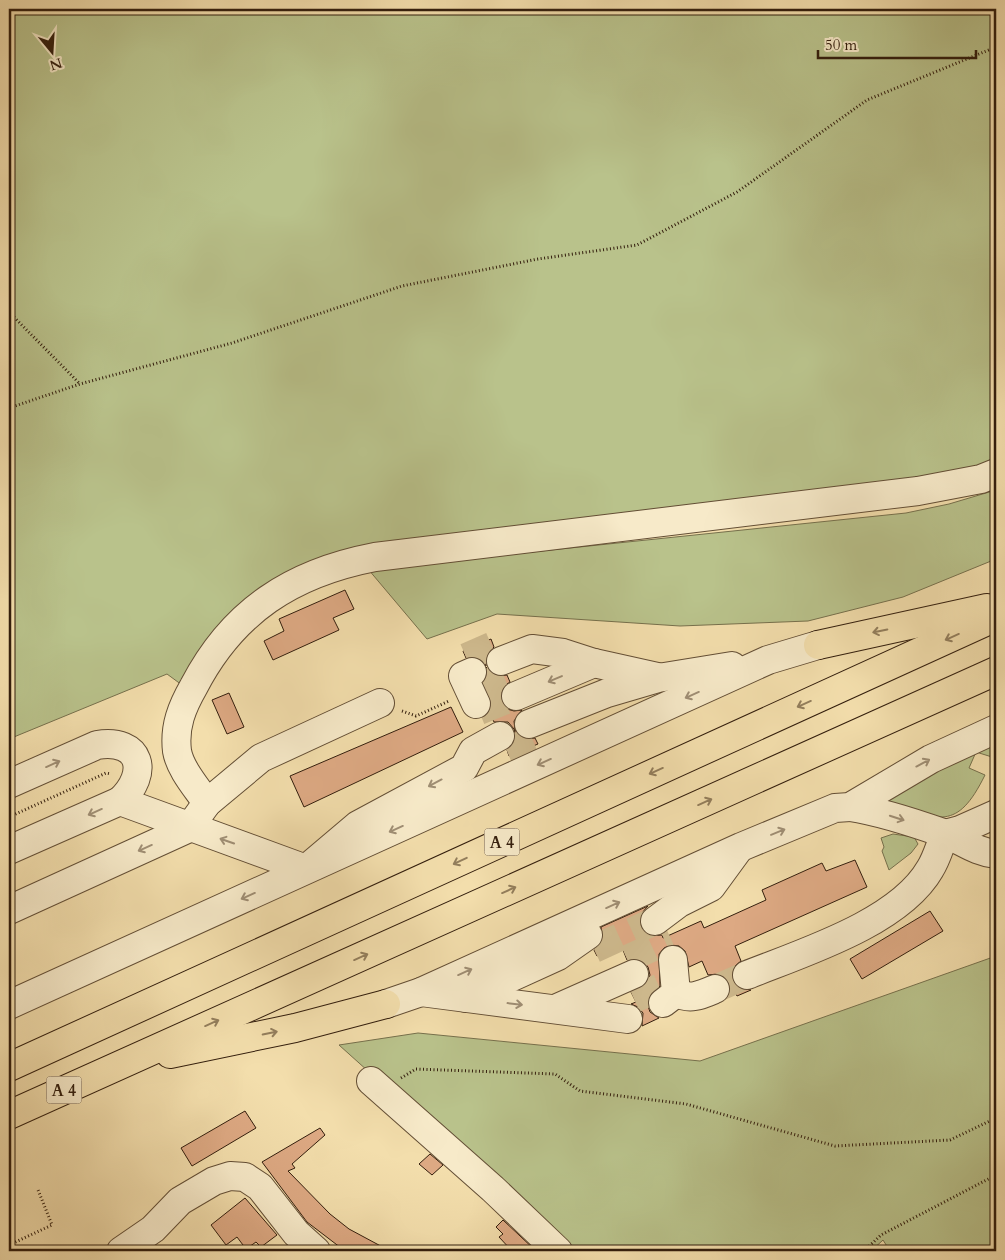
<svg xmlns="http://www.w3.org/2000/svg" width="1005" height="1260" viewBox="0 0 1005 1260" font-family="Cardo,serif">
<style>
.green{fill:#b9c28b;stroke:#76704c}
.building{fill:#dda983;stroke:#331e0d}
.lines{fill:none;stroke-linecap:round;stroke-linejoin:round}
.minor-tunnel{stroke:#cdb88c;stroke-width:28;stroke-dasharray:28 14;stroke-linecap:butt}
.minor-casing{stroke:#634e35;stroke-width:30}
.highway-casing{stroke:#331e0d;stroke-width:30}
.path{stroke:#331e0d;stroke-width:3;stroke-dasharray:1 2.5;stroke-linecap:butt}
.minor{stroke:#f7eac9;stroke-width:28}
.highway{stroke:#f3deac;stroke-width:28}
.oneway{stroke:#937e5c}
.oneway2{stroke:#9f8e74}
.labels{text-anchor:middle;stroke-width:5;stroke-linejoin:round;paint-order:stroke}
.shield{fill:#f7eac9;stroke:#6e5b45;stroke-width:1}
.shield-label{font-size:16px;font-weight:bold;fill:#331e0d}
</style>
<rect width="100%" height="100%" fill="#f3deac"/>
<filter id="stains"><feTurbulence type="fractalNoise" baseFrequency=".004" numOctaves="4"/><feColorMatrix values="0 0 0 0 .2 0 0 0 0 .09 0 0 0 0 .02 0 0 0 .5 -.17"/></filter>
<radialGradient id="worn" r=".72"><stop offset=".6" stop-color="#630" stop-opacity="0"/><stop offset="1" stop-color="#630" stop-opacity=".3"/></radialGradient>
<g class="green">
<path d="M9,9H996V463L968,471L275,580L246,599L221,623L182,685L167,674L9,739Z"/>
<path d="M996,490V559L903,597L808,621L680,626L497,614L427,639L368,569L906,513L949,504Z"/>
<path d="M993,740L996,745L992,757L976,752L969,768L985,775C957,832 939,820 887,803V800L924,773Z"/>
<path d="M893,834L914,837L918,844L911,853L889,870L882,851L884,847L881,838Z"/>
<path d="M996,956V1251H890L883,1240L871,1251H565L536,1222L339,1045L418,1033L700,1061Z"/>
</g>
<g class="building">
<path d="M345,590L354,609L333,618L339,630L273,660L264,641L284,631L279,619Z"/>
<path d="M491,639L494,647L489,652L486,658V666L481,659L474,657L466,658L463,651Z"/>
<path d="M486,667L491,673L498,676L507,675L510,682L504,686L501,694L502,703L507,709L514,711L522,710L514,721L515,730L520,737L526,739L535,738L538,744L509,756L507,750L514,744L516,737L514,729L508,722H494L490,714V698L483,682L487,674Z"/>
<path d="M229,693L244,727L227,734L212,700Z"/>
<path d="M451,707L463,732L304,807L290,776Z"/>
<path d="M855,860L867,887L735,946L741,961L735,966L732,972V980L738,987L751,990L737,996L734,990L730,992L729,983L725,977L717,974L708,975L702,961L689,967L685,951L679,946L671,945L664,948L659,954L660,986L648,998V1006L650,1012L659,1018L642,1026L643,1013L638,1007L631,1004L636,1002L631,992L647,983L650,975L648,967L643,961L636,959L627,960L621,945L597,956L594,950L602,941L601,927L648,906L640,915L639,922L642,930L649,936L662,935L663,938L701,921L704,928L766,900L762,890L822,863L826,871Z"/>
<path d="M930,911L943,931L862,979L850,959Z"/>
<path d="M245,1111L256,1128L192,1166L181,1148Z"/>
<path d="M320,1128L325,1135L292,1164L295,1168L288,1171L330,1214L349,1229L390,1251H345L307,1222L262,1162Z"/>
<path d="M430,1154L443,1165L432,1175L419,1164Z"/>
<path d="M245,1198L277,1235L261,1247L256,1242L246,1249L237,1237L226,1245L211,1225Z"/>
<path d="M503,1220L536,1251H512L499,1237L503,1234L496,1227Z"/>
</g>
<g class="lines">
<g class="minor-tunnel">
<path d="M466,657L494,645"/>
<path d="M478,687L507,675"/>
<path d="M479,711L516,696"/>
<path d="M507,751L536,739"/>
<path d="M594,949L655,921"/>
<path d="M627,959L671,939"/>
<path d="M715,989L747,975"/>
<path d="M634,999L670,983"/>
</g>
<g class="minor-casing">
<g id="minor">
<path d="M501,661L532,649L563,653L594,663L657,677"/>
<path d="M472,672L463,676L476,704"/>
<path d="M516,696L594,663"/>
<path d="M529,724L607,693L658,678L732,666"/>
<path d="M9,784L97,745C141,738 150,773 120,801"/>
<path d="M207,803C197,788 180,769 177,751C174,726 182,707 194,686C233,611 292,573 375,557L918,491L981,479L996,473"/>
<path d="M850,807C882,812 912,822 943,833C962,840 975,852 996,854"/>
<path d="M945,834L960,830L996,814"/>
<path d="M9,850L120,801L306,869L358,825L464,768L473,751L500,736"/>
<path d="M9,910L189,828L207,803L261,758L380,703"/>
<path d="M655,921L679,903L711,887L738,850"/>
<path d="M747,975C802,953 899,923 930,869C937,858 940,845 945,834"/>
<path d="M421,992L628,1019"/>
<path d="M676,993C691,1000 701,995 715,989"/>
<path d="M466,998L558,956L588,935"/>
<path d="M663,1003L676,993L673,960"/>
<path d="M386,1004L421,992L741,847L835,808L850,807L931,759L996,729"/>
<path d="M9,1005L768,660L818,645"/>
<path d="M555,1009L634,974"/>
<path d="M371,1081L493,1189L558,1251"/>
<path d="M121,1251L153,1229L180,1201L214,1181L230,1176L245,1177L260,1187L296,1233L316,1251"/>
</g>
</g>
<g class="highway-casing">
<g id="highway">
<path d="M818,645L987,608"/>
<path d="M170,1054L295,1028L386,1004"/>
<path d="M9,1067L996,617"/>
<path d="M9,1115L996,671"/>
</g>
</g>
<g class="path">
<path d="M9,312L80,384"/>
<path d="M9,408L80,384L232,343L402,286L538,259L637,245L737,192L867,100L996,47"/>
<path d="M402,711L416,716L449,701"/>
<path d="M9,817L106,773L111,774"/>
<path d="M401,1078L416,1069L555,1074L580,1091L686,1104L835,1146L950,1140L996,1118"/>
<path d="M9,1245L52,1225L38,1190"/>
<path d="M864,1251L881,1235L996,1175"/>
</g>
<use href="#minor" class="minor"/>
<use href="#highway" class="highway"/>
</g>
<defs><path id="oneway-shaft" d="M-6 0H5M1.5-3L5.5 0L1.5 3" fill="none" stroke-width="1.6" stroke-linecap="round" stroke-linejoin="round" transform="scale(1.25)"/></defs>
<g class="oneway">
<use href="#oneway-shaft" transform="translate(880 631) rotate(168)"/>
<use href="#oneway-shaft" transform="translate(952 637) rotate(156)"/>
<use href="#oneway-shaft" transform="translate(804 704) rotate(156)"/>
<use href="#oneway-shaft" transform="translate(656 771) rotate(156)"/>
<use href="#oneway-shaft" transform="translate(705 802) rotate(-24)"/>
<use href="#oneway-shaft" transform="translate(460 861) rotate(155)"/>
<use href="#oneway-shaft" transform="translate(509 890) rotate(-24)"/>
<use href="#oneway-shaft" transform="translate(361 957) rotate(-24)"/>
<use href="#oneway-shaft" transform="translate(212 1023) rotate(-24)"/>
<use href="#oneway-shaft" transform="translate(270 1033) rotate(-12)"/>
</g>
<g class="oneway2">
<use href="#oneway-shaft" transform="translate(555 679) rotate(157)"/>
<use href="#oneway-shaft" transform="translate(692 695) rotate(156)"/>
<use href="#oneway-shaft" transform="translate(544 762) rotate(156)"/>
<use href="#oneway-shaft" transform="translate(923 763) rotate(-28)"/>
<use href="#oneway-shaft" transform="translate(53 764) rotate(-24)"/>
<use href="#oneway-shaft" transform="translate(435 783) rotate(152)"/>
<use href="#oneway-shaft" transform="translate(95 812) rotate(156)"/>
<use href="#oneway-shaft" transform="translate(897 818) rotate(18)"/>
<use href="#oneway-shaft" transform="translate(396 829) rotate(156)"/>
<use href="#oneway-shaft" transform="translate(778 832) rotate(-22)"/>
<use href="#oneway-shaft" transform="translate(227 841) rotate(-161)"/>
<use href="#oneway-shaft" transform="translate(145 848) rotate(156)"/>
<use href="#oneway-shaft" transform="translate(248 896) rotate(156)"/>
<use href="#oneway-shaft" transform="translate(613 905) rotate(-24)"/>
<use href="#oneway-shaft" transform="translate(465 972) rotate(-24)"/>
<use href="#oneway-shaft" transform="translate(515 1004) rotate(7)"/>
</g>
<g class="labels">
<g class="shield">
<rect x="484.5" y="828.5" width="35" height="27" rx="4"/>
<rect x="46.5" y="1076.5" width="35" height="27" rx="4"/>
</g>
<g class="shield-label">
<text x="502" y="848">A 4</text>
<text x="64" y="1096">A 4</text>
</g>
</g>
<rect width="1005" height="1260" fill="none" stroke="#f3deac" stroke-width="30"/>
<rect x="10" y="10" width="985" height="1240" fill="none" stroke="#331e0d" stroke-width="2.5"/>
<rect x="15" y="15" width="975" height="1230" fill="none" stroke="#331e0d"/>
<g transform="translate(52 52) rotate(162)" stroke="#f7eac9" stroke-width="4" paint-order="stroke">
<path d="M0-4L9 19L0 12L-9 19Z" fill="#331e0d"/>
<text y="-8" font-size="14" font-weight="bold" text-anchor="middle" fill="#331e0d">N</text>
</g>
<path d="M818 50v8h158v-8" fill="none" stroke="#331e0d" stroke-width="2.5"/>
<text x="825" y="50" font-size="15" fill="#331e0d" stroke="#f7eac9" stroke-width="4" paint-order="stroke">50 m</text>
<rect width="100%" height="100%" filter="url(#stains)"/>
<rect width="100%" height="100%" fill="url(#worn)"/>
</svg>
